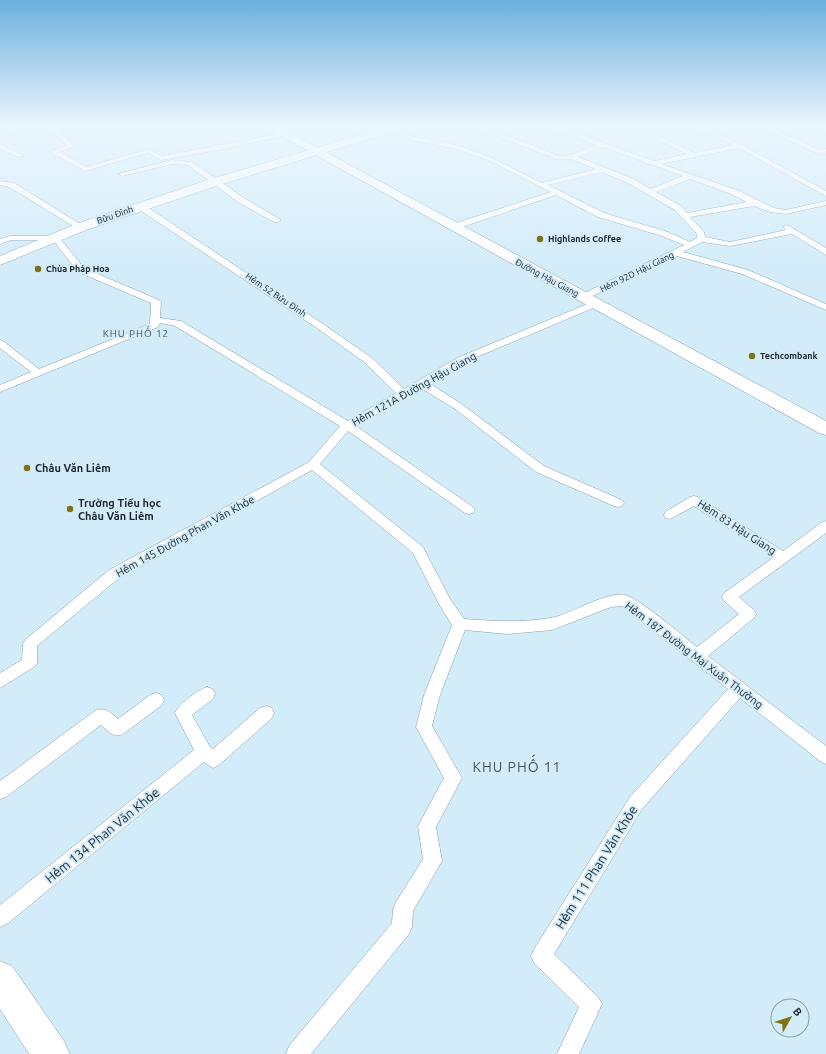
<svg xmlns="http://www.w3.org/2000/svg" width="826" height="1054" viewBox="0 0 826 1054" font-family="Ubuntu,sans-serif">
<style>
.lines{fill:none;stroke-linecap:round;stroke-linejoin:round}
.service-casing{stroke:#859daa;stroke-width:1}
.minor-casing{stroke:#859daa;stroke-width:1}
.tertiary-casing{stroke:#859daa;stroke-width:1}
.secondary-casing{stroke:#859daa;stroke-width:1}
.service{fill:#fff;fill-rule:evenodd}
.minor{fill:#fff;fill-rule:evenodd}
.tertiary{fill:#fff;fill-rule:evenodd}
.secondary{fill:#fff;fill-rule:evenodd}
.poi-dot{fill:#7e7214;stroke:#d3ecfa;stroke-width:1.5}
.labels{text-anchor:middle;stroke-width:4;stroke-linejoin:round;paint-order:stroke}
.far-street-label{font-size:9px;fill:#1d262c;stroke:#d3ecfa}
.far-poi-label{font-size:9px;font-weight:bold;fill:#1d262c;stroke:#d3ecfa;text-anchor:start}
.far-neighbourhood-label{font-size:10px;letter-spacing:1px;fill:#415762;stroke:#d3ecfa}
.street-label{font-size:11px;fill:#1d262c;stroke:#d3ecfa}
.poi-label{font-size:11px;font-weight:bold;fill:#1d262c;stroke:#d3ecfa;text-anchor:start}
.near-street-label{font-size:13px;fill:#1d262c;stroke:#d3ecfa}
.near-neighbourhood-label{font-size:14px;letter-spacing:1px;fill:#415762;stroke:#d3ecfa}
</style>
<rect width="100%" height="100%" fill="#d3ecfa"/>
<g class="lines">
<g class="service-casing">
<g id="service">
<path d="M18,126H30L0,135V131Z"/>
<path d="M39,126L53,128L81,126L57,131L75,146L60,152L86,167L149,149L162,156L284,133L287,135L224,149L161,160L148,153L85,171L52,153V151L67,145L50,131Z"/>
<path d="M472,126H482L559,156L571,155L596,145L547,126H557L654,161L687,154L659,140V138L661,137L695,153L733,145L696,128L695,126H702L742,145L826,191V196L739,148L661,164L737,190L774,208L786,210L826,201V205L786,214L770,212L754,206L690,217L704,232L705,237L730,242L786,230L783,227L787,225L826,248V255L792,234L730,246L702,242L683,252L748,270L826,304V310L742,274L677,256L586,299H580L578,297L580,295L684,245L662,236L598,217L556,195L456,229H450V225L551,192L488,160L456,149L412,140L389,130V128H393L416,137L460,146L492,158L542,183L596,169L571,159H556ZM603,147L683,176L651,189L634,179L578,157ZM602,172L628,183L675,210L697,234V238L690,242L668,232L604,213L548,185ZM690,179L731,194L747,202L687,213L681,206L656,192Z"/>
<path d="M757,126H766L820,150L826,149V153H817Z"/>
<path d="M0,144L23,155L24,156L19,157L0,149Z"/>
<path d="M172,160L192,162L244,198L281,220L277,222H274L238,202L188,165L172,164L122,176L118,174Z"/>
<path d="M0,181L14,183L85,227L84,229H78L9,187L0,185Z"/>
<path d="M138,205H144L323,324L372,358L404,389L457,358L592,302H598L600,304L598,306L465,362L429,383L463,405L544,466L622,500L624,503L622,506L618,507L614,506L536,472L455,409L421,388L356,426L473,507L475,510L473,513L469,514L465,513L348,431L320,464L423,547L450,599L464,619C493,621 521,623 550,618C571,615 605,591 625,595C639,598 684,637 697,647L739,614L724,601L722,597L724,593L774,557L694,506L670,519L665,518L664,515L665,512L690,497L694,496L698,497L783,551L821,523L826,521V533L739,597L754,610L756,614L754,618L708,656L826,746V764L820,761L740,698L642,809L554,954L598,997L602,1004L579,1054H557L579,1007L534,963L531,956L534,949L630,797L728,689L622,606L611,607L552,630L507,634L465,630L440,695L432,726L462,778L436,827L442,861L413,911L412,927L409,934L311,1054H286L289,1046L392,923L393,909L396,902L423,859L418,826L444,778L416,727L424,695L452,625L440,606L413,553L312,470L119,578L37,646V663L34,667L0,688V673L22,660L23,644L25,640L109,570L309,462L340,426L175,326L160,323L158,327L0,392V385L31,372L0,348V340L3,341L39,369L150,324L151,303L78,272L53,240H11L0,244V239L10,236H58L84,268L159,300L161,302L160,318L181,321L348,421L396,393L364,362L317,328L138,209Z"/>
<path d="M207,687L213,689L215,694L213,699L192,715L210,747L213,749L260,708L266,706L272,708L274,713L272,718L219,765L213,768L204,762L7,924L0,927V905L194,750L175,713C180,703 196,691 207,687Z"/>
<path d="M156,693L162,695L164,700L162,705L123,734C113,738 108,731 101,725L6,797L0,799V781L96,710C106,707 111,713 118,719L150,695Z"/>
</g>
</g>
<g class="minor-casing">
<path id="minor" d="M416,126L411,129L392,132L219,185L86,230L0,265V256L76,224L211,179L387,127Z"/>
</g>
<g class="tertiary-casing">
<path id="tertiary" d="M0,961L12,966L64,1041L70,1054H29L0,1009Z"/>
</g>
<g class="secondary-casing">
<path id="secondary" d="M263,126H277L826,421V435L819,433Z"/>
</g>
<use href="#service" class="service"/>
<use href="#minor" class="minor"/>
<use href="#tertiary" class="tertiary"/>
<use href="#secondary" class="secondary"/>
</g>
<linearGradient id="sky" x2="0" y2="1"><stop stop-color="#6cafde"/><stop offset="0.46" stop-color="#ebf6fd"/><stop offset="1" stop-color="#ebf6fd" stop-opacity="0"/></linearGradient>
<rect width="826" height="274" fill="url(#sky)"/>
<g class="poi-dot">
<circle cx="540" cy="239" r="4"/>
<circle cx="38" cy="269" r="4"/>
<circle cx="752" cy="356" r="4"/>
<circle cx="27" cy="468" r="4"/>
<circle cx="70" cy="509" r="4"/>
</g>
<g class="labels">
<g class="far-street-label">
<text transform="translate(115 215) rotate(-19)" y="3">Bửu Đình</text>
<text transform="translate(637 272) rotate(-26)" y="3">Hẻm 92D Hậu Giang</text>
<text transform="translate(547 278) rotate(28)" y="3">Đường Hậu Giang</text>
<text transform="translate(276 295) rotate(34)" y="3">Hẻm 52 Bửu Đình</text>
</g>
<g class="far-poi-label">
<text x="548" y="242">Highlands Coffee</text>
<text x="46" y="272">Chùa Pháp Hoa</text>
<text x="760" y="359">Techcombank</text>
</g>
<g class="far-neighbourhood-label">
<text x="136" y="337">KHU PHỐ 12</text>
</g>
<g class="street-label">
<text transform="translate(414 389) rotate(-29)" y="4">Hẻm 121A Đường Hậu Giang</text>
<text transform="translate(737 527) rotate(33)" y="4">Hẻm 83 Hậu Giang</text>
<text transform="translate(185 536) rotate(-29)" y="4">Hẻm 145 Đường Phan Văn Khỏe</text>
<text transform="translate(694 655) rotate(37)" y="4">Hẻm 187 Đường Mai Xuân Thưởng</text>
</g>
<g class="poi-label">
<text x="35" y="472">Châu Văn Liêm</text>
<text x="78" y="507">Trường Tiểu học<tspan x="78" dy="13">Châu Văn Liêm</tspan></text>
</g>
<g class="near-street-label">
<text transform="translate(102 835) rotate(-39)" y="5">Hẻm 134 Phan Văn Khỏe</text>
<text transform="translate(596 867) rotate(-58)" y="5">Hẻm 111 Phan Văn Khỏe</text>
</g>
<g class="near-neighbourhood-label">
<text x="517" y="772">KHU PHỐ 11</text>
</g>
</g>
<g transform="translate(790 1018) rotate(51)"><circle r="19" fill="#d3ecfa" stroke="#8a9da8"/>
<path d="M0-3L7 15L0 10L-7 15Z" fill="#7e7214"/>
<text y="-6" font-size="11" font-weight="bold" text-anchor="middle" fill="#1d262c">B</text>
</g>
</svg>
